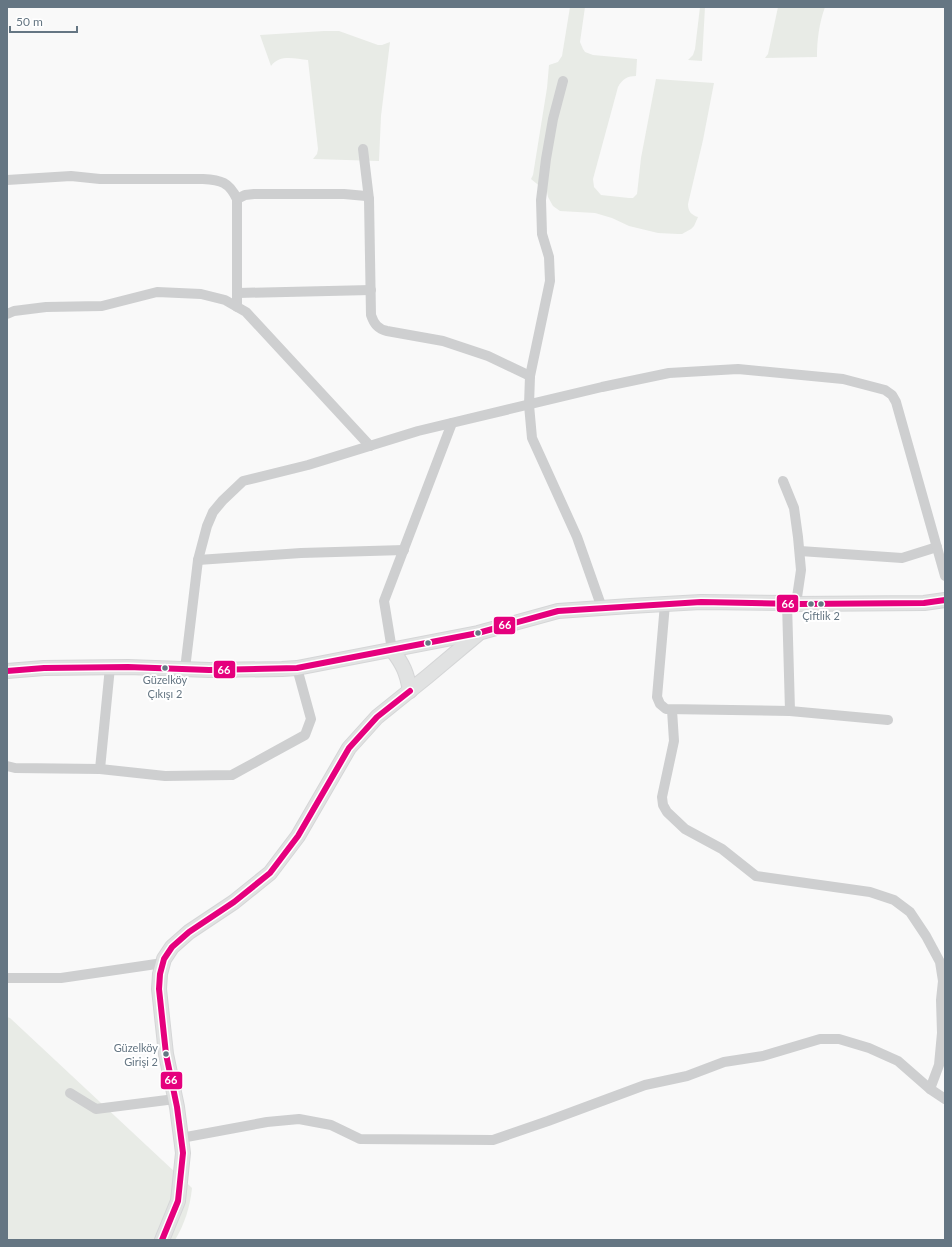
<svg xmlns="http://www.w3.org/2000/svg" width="952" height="1247" viewBox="0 0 952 1247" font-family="Lato,sans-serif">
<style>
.green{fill:#e8ebe6}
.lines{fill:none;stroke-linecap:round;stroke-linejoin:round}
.secondary-casing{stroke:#d5d6d7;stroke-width:16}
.street{stroke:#cecfd0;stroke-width:10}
.secondary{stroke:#e1e2e2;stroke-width:14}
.bus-1-casing{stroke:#fff;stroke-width:9}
.bus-1{stroke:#e5007d;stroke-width:6}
.bus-dot{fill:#657683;stroke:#fff;stroke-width:1.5}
.labels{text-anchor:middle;stroke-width:4;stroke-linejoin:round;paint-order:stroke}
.bus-label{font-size:11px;fill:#657683;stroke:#fff}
.line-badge{stroke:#fff;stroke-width:1.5}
.badge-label{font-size:11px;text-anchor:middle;font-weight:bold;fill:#fff}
</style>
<rect width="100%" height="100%" fill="#f9f9f9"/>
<g class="green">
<path d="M570,7H585L580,42L583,49L585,52L593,55L637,59L636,76C628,76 622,79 618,87L593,179L594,187L601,195L629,198H633L637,194L641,158L656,79L714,83L703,140L688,204C688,211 691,215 698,217L694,226L691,229L682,234H678L658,233L629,226L612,218L595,213L560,211L553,206L548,197L547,192L531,179L533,175L547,88L549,65L558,62L562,56Z"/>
<path d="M700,7H705L702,61L688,60L693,55L695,49Z"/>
<path d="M778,7H825C819,24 817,40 817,57L765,58L768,54Z"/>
<path d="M324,31H339L378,45H382L390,42L381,116L379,161L313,159L317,154L318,149L308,60C295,59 280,54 271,66L260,35Z"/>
<path d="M7,1017L10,1018L192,1188C190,1207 185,1223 175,1240H7Z"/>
</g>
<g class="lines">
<g class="secondary-casing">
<g id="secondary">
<path d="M392,650C403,664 407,673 410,691"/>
<path d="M7,671L44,668L128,667L209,670L282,669L297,668L478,633L558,611L630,606L701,602L787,603L796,604L924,603L945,600"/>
<path d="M162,1240L178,1201L183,1153L177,1107L166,1054L159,989L160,974L164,959L172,947L189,932L234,902L270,873L298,836L349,748L377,717L428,676L478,634"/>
</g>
</g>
<g class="street">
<path d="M563,81L553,119L546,159L541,200L542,234L549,257L550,281L530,376L529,405L532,438L577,537L602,608"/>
<path d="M363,149L369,199L371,315C374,324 378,329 387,331L443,341L488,356L530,376"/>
<path d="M7,180L71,176L100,179H203C221,180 229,182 237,199V307"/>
<path d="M237,199L245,195L254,194H344L366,196L369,199"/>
<path d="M238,293L371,290"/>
<path d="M7,314L14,311L46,307L102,306L157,292L201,294L225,300L246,312L370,446"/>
<path d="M783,481L794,508L798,537L801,570L796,604"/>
<path d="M800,551L902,558L937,547"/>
<path d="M198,560L301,553L404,550"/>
<path d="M787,603L790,711"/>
<path d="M665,604L657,697L660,704L666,709L790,711L888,720"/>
<path d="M392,650L384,601L452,423"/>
<path d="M185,669L198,560L207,526L213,512L223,500L243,481L308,465L418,431L602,387L669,373L738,369L843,379L885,390L892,395L896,402L945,576"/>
<path d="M672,710L674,741L662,797L663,805L667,812L685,829L722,849L756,876L870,892L894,900L910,912L926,936L940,962L943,981L941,1000L942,1033L939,1065L930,1089"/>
<path d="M7,766L15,768L100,769L165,776L232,775L305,735L311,719L297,668"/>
<path d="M100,769L110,667"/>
<path d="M7,978H61L163,963"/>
<path d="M70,1093L96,1109L175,1099"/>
<path d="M181,1138L267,1122L299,1119L331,1125L360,1139L493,1140L548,1121L645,1085L687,1076L724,1062L763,1056L820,1039H839L869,1048L898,1061L930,1089L945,1099"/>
</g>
<use href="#secondary" class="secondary"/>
<g class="bus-1-casing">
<g id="bus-1">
<path d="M7,671L44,668L128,667L209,670L297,668L478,633L558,611L701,602L796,604L924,603L945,600"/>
<path d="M162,1240L178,1201L183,1153L177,1107L166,1054L159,989L160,974L164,959L172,947L189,932L234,902L270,873L298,836L349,748L377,717L410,691"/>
</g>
</g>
<use href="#bus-1" class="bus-1"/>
</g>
<g class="bus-dot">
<circle cx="811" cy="604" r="3.5"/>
<circle cx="821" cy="604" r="3.5"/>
<circle cx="478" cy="633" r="3.5"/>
<circle cx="428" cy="643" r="3.5"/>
<circle cx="165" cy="668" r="3.5"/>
<circle cx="166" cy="1054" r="3.5"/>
</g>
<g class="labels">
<g class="bus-label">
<text x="821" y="620">Çiftlik 2</text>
<text x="165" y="684">Güzelköy<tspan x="165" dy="14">Çıkışı 2</tspan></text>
<text x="158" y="1052" text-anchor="end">Güzelköy<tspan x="158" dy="14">Girişi 2</tspan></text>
</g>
</g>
<g class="line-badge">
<rect x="776" y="594" width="23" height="19" rx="4" fill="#e5007d"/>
<rect x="493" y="616" width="23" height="19" rx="4" fill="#e5007d"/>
<rect x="213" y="660" width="23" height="19" rx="4" fill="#e5007d"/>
<rect x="160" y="1071" width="23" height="19" rx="4" fill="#e5007d"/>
</g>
<g class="badge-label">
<text x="788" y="608">66</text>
<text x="505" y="629">66</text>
<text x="224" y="674">66</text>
<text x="171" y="1084">66</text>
</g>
<rect width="952" height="1247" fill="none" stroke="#657683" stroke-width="16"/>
<path d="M10 26v6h67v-6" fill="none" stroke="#657683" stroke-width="2"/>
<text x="16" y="26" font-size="12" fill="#657683" stroke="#ffffff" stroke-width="3" paint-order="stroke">50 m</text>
</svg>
